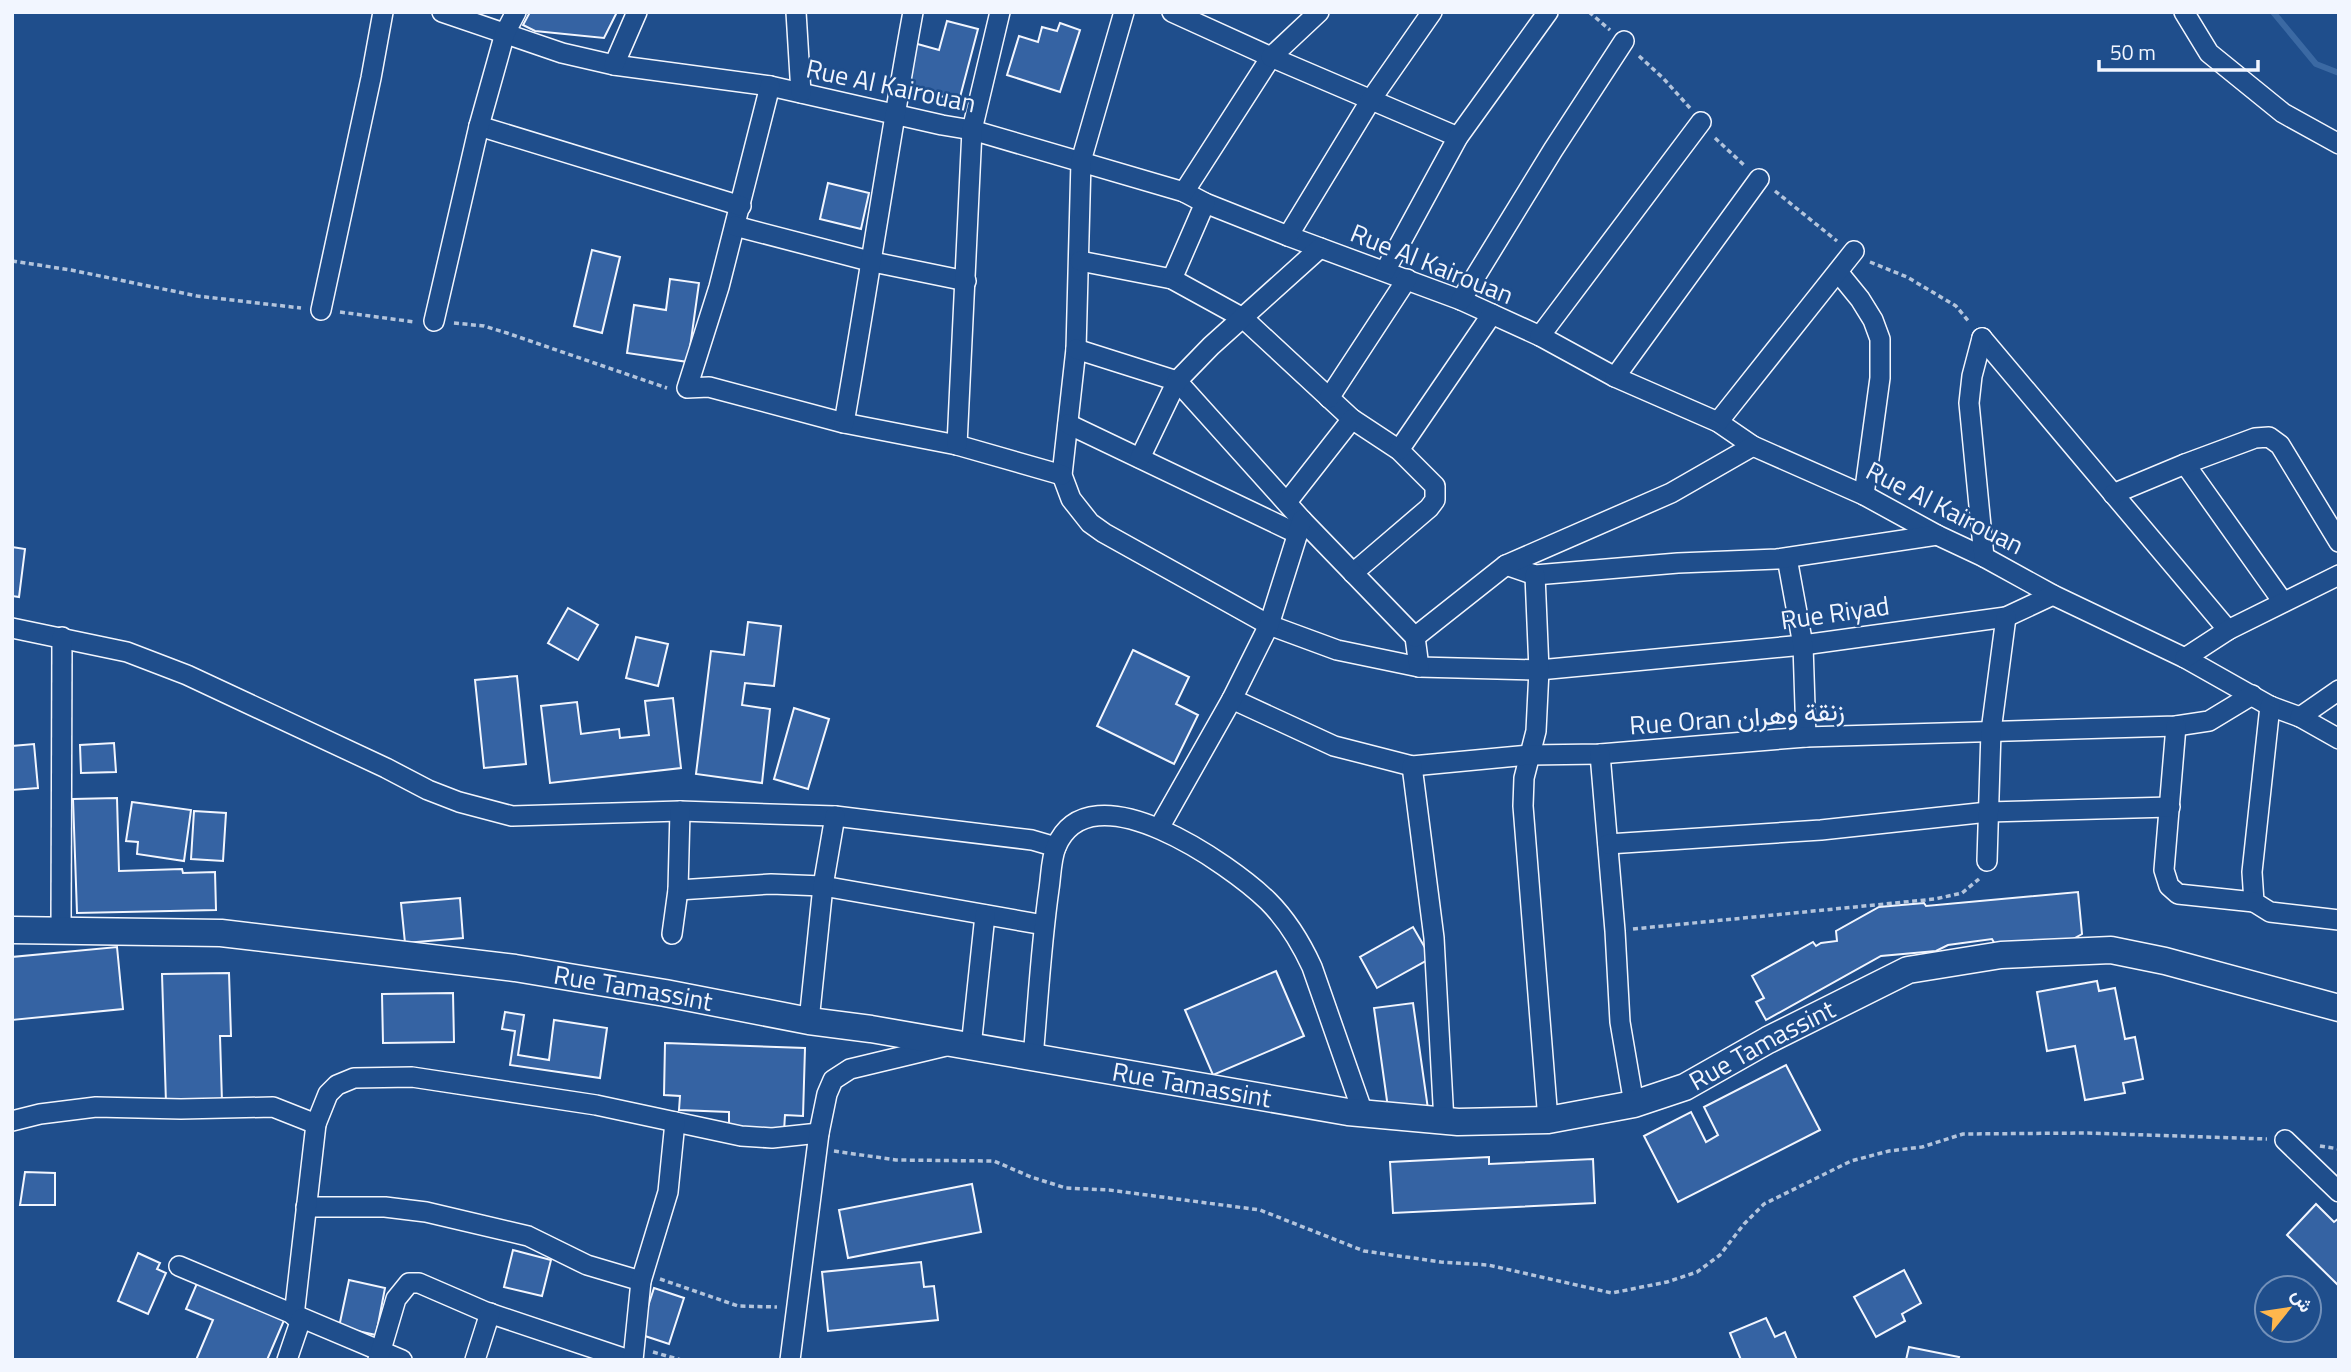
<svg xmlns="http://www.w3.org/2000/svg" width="2351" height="1372" viewBox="0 0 2351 1372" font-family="'Titillium Web',Vazirmatn,sans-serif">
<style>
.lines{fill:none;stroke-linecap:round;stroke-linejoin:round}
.stream{stroke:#3b69a3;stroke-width:6}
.building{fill:#3563a3;stroke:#f2f6ff;stroke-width:2}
.minor-casing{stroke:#f2f6ff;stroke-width:22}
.secondary-casing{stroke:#f2f6ff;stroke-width:29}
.path{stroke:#b3c4dc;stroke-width:3.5;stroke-dasharray:5 3.5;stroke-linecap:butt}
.minor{stroke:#1f4e8c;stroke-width:19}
.secondary{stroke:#1f4e8c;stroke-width:26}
.labels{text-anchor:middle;stroke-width:5;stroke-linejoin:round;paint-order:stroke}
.street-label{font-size:26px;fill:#f2f6ff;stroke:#1f4e8c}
</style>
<rect width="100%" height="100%" fill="#1f4e8c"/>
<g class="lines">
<path class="stream" d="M2273,12L2316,64L2339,73"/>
</g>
<g class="building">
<path d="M530,12H617L604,38L535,31L523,25Z"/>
<path d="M947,21L978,29L959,101L903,86L914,43L939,50Z"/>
<path d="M1060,23L1080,30L1060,92L1007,75L1019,36L1038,42L1042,27L1057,31Z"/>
<path d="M828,183L869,193L861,229L820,219Z"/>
<path d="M592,250L620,257L602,333L574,326Z"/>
<path d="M670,279L699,283L688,362L627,353L634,305L666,310Z"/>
<path d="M12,547L25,549L19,597L12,596Z"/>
<path d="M568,608L598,625L578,660L548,643Z"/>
<path d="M748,622L781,626L774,686L745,683L742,705L770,709L762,783L696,774L711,651L744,655Z"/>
<path d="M636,637L668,644L658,686L626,678Z"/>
<path d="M1133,650L1189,677L1176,704L1198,715L1174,764L1097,726Z"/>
<path d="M517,676L526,764L484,768L475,680Z"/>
<path d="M673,698L681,768L550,783L541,706L577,702L581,734L619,729L620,738L649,735L645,701Z"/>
<path d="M794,708L829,719L808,789L774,779Z"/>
<path d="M114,743L116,772L81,773L80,745Z"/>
<path d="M34,744L38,788L12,790V746Z"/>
<path d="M117,798L119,871L182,869L183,873L215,872L216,910L77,913L73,799Z"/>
<path d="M132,802L191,810L184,861L137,854L138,842L126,841Z"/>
<path d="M194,811L226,813L223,861L191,859Z"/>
<path d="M2078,892L2082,934L2073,939L1996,946L1992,939L1948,945L1936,951L1881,956L1766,1020L1756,1002L1764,998L1752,976L1813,942L1816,946L1821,943L1837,941L1836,931L1879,907L1924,903L1926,906Z"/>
<path d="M460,898L463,938L405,943L401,903Z"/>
<path d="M1413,927L1431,958L1377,988L1360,957Z"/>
<path d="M117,947L123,1009L12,1020V957Z"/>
<path d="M1276,971L1304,1036L1213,1075L1185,1010Z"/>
<path d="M229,973L231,1036H220L222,1102L166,1103L162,974Z"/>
<path d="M2097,981L2099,991L2115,988L2125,1039L2135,1037L2143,1079L2123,1083L2125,1093L2085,1100L2075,1046L2047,1051L2037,992Z"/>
<path d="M453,993L454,1042L383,1043L382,994Z"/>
<path d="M1413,1003L1428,1109L1389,1115L1374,1008Z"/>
<path d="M505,1012L524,1015L518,1055L549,1060L554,1020L607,1028L600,1078L510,1065L515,1031L502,1029Z"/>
<path d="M665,1043L805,1048L803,1116L785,1115L784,1131L729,1129V1112L679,1110L680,1096L664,1095Z"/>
<path d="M1786,1065L1820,1130L1678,1202L1644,1136L1691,1112L1706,1142L1718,1135L1704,1107Z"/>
<path d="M1489,1157V1164L1593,1159L1595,1203L1393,1213L1390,1162Z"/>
<path d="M25,1172L55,1173V1205H20Z"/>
<path d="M972,1184L981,1232L848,1258L839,1210Z"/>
<path d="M2316,1204L2334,1222L2339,1218V1286L2287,1235Z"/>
<path d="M513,1250L551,1260L542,1296L504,1287Z"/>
<path d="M138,1253L160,1263L157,1269L166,1273L148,1314L118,1301Z"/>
<path d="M921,1262L924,1287L934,1286L938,1320L828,1331L822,1272Z"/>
<path d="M1904,1270L1921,1303L1902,1314L1905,1321L1876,1337L1854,1297Z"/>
<path d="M349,1280L385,1288L376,1335L339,1327Z"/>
<path d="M198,1281L285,1318L267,1360H196L213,1320L186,1309Z"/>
<path d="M654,1288L684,1298L669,1344L639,1334Z"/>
<path d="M1766,1318L1775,1337L1785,1332L1797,1360H1741L1730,1333Z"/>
<path d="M1909,1347L1959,1357L1958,1360H1906Z"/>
</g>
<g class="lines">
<g class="minor-casing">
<g id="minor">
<path d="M442,12L562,53L614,65L770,86L942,125L972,130L1184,192L1205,203L1288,236L1461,300L1540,336L1615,377L1718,422L1753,446L1864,495L1937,535L1984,557L2053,595L2185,658L2270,706L2300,717L2339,739"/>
<path d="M796,12L801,93"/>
<path d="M1124,12L1081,161L1076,349L1062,475L1071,499L1090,523L1104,533L1269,625L1337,650L1419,667L1539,670L1803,645L2006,617L2053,595"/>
<path d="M1172,12L1271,57L1184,192"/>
<path d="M1319,12L1271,57L1458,137"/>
<path d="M2184,12L2209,53L2283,113L2339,144"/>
<path d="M614,65L637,12"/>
<path d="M770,86L719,287L687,388L709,387L844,423L957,445L1062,475"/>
<path d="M479,126L741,206"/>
<path d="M735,226L873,262L966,281"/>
<path d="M1288,236L1372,98L1432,12"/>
<path d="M1080,261L1172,279L1243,318L1352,419L1399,450L1435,486V500L1429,508L1353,573"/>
<path d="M1385,271L1458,137L1548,12"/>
<path d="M1838,272L1860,299L1873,320L1880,339V378L1864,495"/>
<path d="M1172,279L1205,203"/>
<path d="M1461,300L1553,150L1624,41"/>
<path d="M321,310L371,78L383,12"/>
<path d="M434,321L479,126L505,33L516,12"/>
<path d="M1540,336L1701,122"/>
<path d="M1982,338L2228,630"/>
<path d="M1982,338L1972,376L1969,403L1984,557"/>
<path d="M1076,349L1177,381L1302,520L1415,637L1419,667"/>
<path d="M1615,377L1759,179"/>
<path d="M1329,398L1407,279"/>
<path d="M1718,422L1854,251"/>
<path d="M844,423C868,286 888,149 913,12"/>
<path d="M1068,424L1298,534"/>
<path d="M957,445L972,130L1000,12"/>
<path d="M1399,450L1492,314"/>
<path d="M1140,458L1177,381L1211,346L1320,248"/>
<path d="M2185,464L2283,602"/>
<path d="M2113,494L2185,464L2255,438L2269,437L2280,445L2339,542"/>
<path d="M1287,502L1352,419"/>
<path d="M1787,558L1803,645L1806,737"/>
<path d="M1506,565L1535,575L1678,563L1777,559L1937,535"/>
<path d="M1535,575L1539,670L1536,731L1524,778L1523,806L1548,1120"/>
<path d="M12,628L127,652L187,675L386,768L428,790L459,802L512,816L680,811L835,816L1032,840L1056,847"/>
<path d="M1415,637L1506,565L1671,493L1753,446"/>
<path d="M2185,658L2228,630L2339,575"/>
<path d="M1232,699L1334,746L1412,766L1529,755L1600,754L1806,737L2176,726L2209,721L2252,695"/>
<path d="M2270,706L2252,872L2254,902L2270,912L2339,920"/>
<path d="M2300,717L2339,690"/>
<path d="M2176,726L2164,870L2169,886L2178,894L2254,902"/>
<path d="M1600,754L1615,931L1620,1022L1634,1104"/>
<path d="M1412,766L1434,938L1444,1122"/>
<path d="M1159,828L1232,699L1269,625L1302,520"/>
<path d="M1608,844L1821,830L1988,812L2170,807"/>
<path d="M1987,861L1991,731L2006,617"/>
<path d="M678,890L771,884L823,886L1044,925"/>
<path d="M61,929L62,637"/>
<path d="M672,934L678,890L680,811"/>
<path d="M809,1021L823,886L835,816"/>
<path d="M971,1047L985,915"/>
<path d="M1033,1058C1038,1002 1041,945 1049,889C1051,876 1051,859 1056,847C1090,765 1231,865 1268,901C1287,920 1301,943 1312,967L1363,1113"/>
<path d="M12,1121L40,1114L96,1107L181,1109L273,1107L316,1124"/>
<path d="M2285,1140L2339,1192"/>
<path d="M306,1207H385L426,1212L528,1236L587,1265L641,1281"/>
<path d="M179,1266L402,1360"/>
<path d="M294,1316L316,1124L328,1094L337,1085L354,1078L412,1077L596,1105L741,1136L772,1138L819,1133"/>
<path d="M287,1360L301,1319"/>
<path d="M378,1360L396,1299L409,1283H419L486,1312L629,1360"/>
<path d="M475,1360L490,1313"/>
<path d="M633,1360L641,1281L668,1192L675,1122"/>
<path d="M790,1360L819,1133L827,1094L833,1080L850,1069L950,1045"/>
</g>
</g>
<g class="secondary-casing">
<g id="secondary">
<path id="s1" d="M12,930L221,933L515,968L665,993L809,1021L871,1029L1348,1112L1458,1122L1548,1120L1634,1104L1685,1087L1768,1040L1908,970L2001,955L2111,950L2165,961L2339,1008"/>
</g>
</g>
<g class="path">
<path d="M1589,12L1610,30"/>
<path d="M1639,56L1663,78L1690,108"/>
<path d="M1715,138L1745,166"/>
<path d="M1775,191L1837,241"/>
<path d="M12,261L71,270L197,296L301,308"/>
<path d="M1870,262L1907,277L1956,306L1970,323"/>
<path d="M340,312L415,322"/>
<path d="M454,323L484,326L507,333L667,388"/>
<path d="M1633,929L1935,899L1962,893L1979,879"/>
<path d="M2320,1146L2339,1149"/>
<path d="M834,1151L896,1160L994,1161L1031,1177L1066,1188L1109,1190L1260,1210L1364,1251L1441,1262L1488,1265L1612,1293L1667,1282L1697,1272L1720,1255L1744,1224L1764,1204L1851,1161L1889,1151L1922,1147L1963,1134L2088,1133L2267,1139"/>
<path d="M660,1279L738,1306L777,1307"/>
<path d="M653,1352L681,1360"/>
</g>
<use href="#minor" class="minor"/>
<use href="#secondary" class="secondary"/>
</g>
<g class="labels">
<g class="street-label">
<text transform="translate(891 86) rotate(12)" y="9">Rue Al Kairouan</text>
<text transform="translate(1432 264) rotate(22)" y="9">Rue Al Kairouan</text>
<text transform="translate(1945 508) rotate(27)" y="9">Rue Al Kairouan</text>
<text transform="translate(1835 613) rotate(-8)" y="9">Rue Riyad</text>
<text transform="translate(1737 718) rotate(-4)" y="9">Rue Oran زنقة وهران</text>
<text dy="9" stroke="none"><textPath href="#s1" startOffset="625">Rue Tamassint</textPath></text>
<text dy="9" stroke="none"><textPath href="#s1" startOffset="1780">Rue Tamassint</textPath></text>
<text dy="9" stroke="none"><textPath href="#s1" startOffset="1192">Rue Tamassint</textPath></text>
</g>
</g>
<rect width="2351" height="1372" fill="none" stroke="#f2f6ff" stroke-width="28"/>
<g transform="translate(2288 1309) rotate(60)"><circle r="33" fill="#1f4e8c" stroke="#7391ba" stroke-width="2"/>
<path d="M0-5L12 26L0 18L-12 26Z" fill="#ffb74d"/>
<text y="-10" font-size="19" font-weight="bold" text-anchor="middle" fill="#f2f6ff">ش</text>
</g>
<path d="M2099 60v10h159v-10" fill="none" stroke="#f2f6ff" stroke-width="3.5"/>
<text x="2110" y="60" font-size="21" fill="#f2f6ff" stroke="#1f4e8c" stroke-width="5" paint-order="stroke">50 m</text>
</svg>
